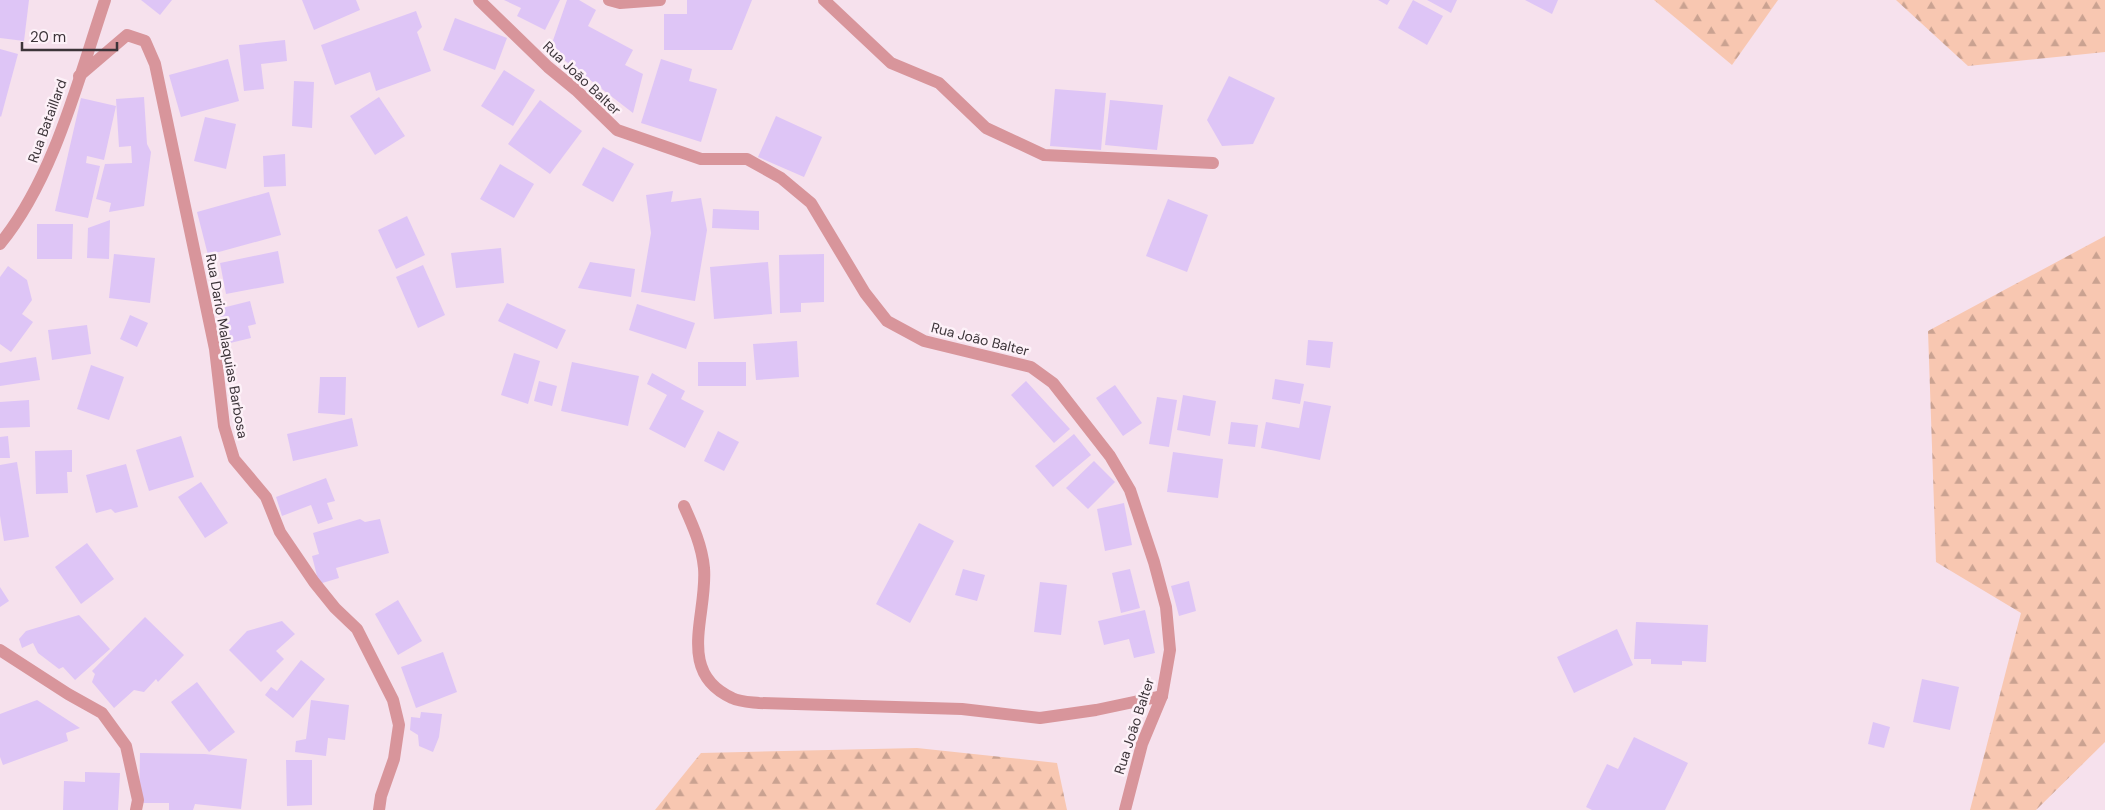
<svg xmlns="http://www.w3.org/2000/svg" width="2105" height="810" viewBox="0 0 2105 810" font-family="'DM Sans',sans-serif">
<style>
.forest{fill:url(#forest-firs)}
.building{fill:#dec5f6}
.lines{fill:none;stroke-linecap:round;stroke-linejoin:round}
.lane{stroke:#d8959b;stroke-width:12}
.street{stroke:#d8959b;stroke-width:12}
.labels{text-anchor:middle;stroke-width:5;stroke-linejoin:round;paint-order:stroke}
.street-label{font-size:14px;fill:#3c3439;stroke:#fdf1f8}
</style>
<defs>
<pattern id="forest-firs" width="22" height="20" patternUnits="userSpaceOnUse" patternTransform="scale(1.25)"><rect width="22" height="20" fill="#f8c7b1"/><path d="M5 1l3.5 6h-7zM16 11l3.5 6h-7z" fill="#caa291"/></pattern>
</defs>
<rect width="100%" height="100%" fill="#f6e1ed"/>
<g class="forest">
<path d="M1654,0H1778L1732,65Z"/>
<path d="M1896,0H2105V52L1968,66Z"/>
<path d="M2105,236V742L2036,810H1970L2021,613L1936,562L1928,331Z"/>
<path d="M917,748L1057,763L1067,810H655L701,753Z"/>
</g>
<g class="building">
<path d="M0,0H29L24,41L0,38Z"/>
<path d="M141,0H172L160,15Z"/>
<path d="M302,0H356L360,10L314,30Z"/>
<path d="M504,0H560L545,30L517,16L521,8Z"/>
<path d="M567,0H579L596,10L588,26L633,50L625,65L643,74L633,113L550,49Z"/>
<path d="M687,0H752L732,50H664V14H687Z"/>
<path d="M1378,0H1390L1387,5Z"/>
<path d="M1413,0L1443,16L1427,45L1398,28Z"/>
<path d="M1427,0H1457L1451,13Z"/>
<path d="M1525,0H1558L1552,14Z"/>
<path d="M416,11L422,27L417,32L431,71L376,91L370,72L335,85L321,45Z"/>
<path d="M455,18L507,38L495,70L443,50Z"/>
<path d="M285,40L287,61L261,64L264,89L244,91L239,45Z"/>
<path d="M0,49L18,54L1,117L0,116Z"/>
<path d="M228,59L239,101L181,117L169,75Z"/>
<path d="M661,59L692,69L689,81L717,89L701,142L641,123Z"/>
<path d="M504,70L535,90L513,126L481,106Z"/>
<path d="M1229,76L1275,98L1253,144L1222,146L1207,120Z"/>
<path d="M294,81L314,82L312,128L292,126Z"/>
<path d="M1055,89L1106,93L1101,150L1050,146Z"/>
<path d="M144,97L147,144L151,152L144,206L109,212L111,203L96,199L105,164L132,163L131,146L119,147L116,99Z"/>
<path d="M379,97L405,136L375,155L350,116Z"/>
<path d="M81,98L116,106L104,160L87,156L86,163L100,166L88,218L55,211Z"/>
<path d="M540,100L582,131L550,174L508,144Z"/>
<path d="M1110,100L1163,105L1157,150L1105,145Z"/>
<path d="M776,116L822,137L804,177L758,157Z"/>
<path d="M205,117L236,124L226,169L194,161Z"/>
<path d="M603,147L634,164L613,202L582,185Z"/>
<path d="M285,154L286,186L264,187L263,156Z"/>
<path d="M500,164L534,184L514,218L480,199Z"/>
<path d="M673,191L671,202L701,198L707,230L695,301L641,292L651,233L646,195Z"/>
<path d="M269,192L281,235L208,255L197,212Z"/>
<path d="M1168,199L1208,215L1187,272L1146,256Z"/>
<path d="M713,209L759,211V230L712,228Z"/>
<path d="M407,216L425,255L396,269L378,230Z"/>
<path d="M110,220L109,259L87,258L88,228Z"/>
<path d="M37,224H73L72,259H37Z"/>
<path d="M501,248L504,283L456,288L451,253Z"/>
<path d="M278,251L284,283L226,294L220,263Z"/>
<path d="M114,254L155,258L150,303L109,298Z"/>
<path d="M824,254V302L801,303V312L780,313L779,255Z"/>
<path d="M590,262L635,269L631,297L578,288Z"/>
<path d="M768,262L772,314L714,319L710,267Z"/>
<path d="M423,265L445,315L418,328L396,277Z"/>
<path d="M8,266L27,280L32,300L22,314L33,322L11,352L0,344V277Z"/>
<path d="M250,301L256,324L248,326L251,338L226,344L218,309Z"/>
<path d="M507,303L566,330L557,349L498,321Z"/>
<path d="M637,304L695,323L686,349L629,330Z"/>
<path d="M130,315L148,323L137,347L120,339Z"/>
<path d="M87,325L91,354L52,360L48,330Z"/>
<path d="M1308,340L1333,342L1330,368L1306,365Z"/>
<path d="M797,341L799,377L756,380L753,344Z"/>
<path d="M514,353L540,361L528,404L501,395Z"/>
<path d="M36,357L40,380L0,386V363Z"/>
<path d="M572,362L639,376L628,426L561,411Z"/>
<rect x="698" y="362" width="48" height="24"/>
<path d="M91,365L124,377L109,420L77,409Z"/>
<path d="M652,373L685,391L681,399L704,411L685,448L649,429L667,395L647,384Z"/>
<path d="M320,377H346L345,415L318,413Z"/>
<path d="M1275,379L1304,384L1300,404L1272,399Z"/>
<path d="M539,381L557,386L552,406L534,401Z"/>
<path d="M1026,381L1070,429L1054,443L1011,395Z"/>
<path d="M1115,385L1142,423L1123,436L1096,398Z"/>
<path d="M1183,395L1216,401L1210,436L1177,430Z"/>
<path d="M1157,397L1177,400L1169,447L1149,444Z"/>
<path d="M29,400L30,427L0,428V402Z"/>
<path d="M1304,401L1331,406L1320,460L1261,448L1266,422L1299,428Z"/>
<path d="M352,418L358,446L293,461L287,434Z"/>
<path d="M1231,422L1258,425L1255,447L1228,444Z"/>
<path d="M718,431L739,442L724,471L704,461Z"/>
<path d="M1074,434L1091,455L1053,487L1035,466Z"/>
<path d="M8,436L10,458H0V437Z"/>
<path d="M181,436L194,477L149,491L136,450Z"/>
<path d="M72,450V472H67L68,493L36,494L35,451Z"/>
<path d="M1173,452L1223,459L1218,498L1167,492Z"/>
<path d="M1094,461L1115,482L1088,509L1066,488Z"/>
<path d="M17,462L29,537L4,541L0,516V465Z"/>
<path d="M126,464L138,507L115,513L111,509L96,513L86,475Z"/>
<path d="M326,478L335,501L327,503L333,519L318,524L311,505L282,516L276,497Z"/>
<path d="M201,482L228,523L205,538L178,497Z"/>
<path d="M1124,503L1132,545L1105,551L1097,509Z"/>
<path d="M360,519L365,522L380,519L389,553L336,568L339,578L319,584L312,556L319,554L313,533Z"/>
<path d="M919,523L954,541L910,623L876,604Z"/>
<path d="M87,543L114,579L81,604L55,567Z"/>
<path d="M963,569L985,575L977,601L955,595Z"/>
<path d="M1130,569L1140,608L1121,613L1112,573Z"/>
<path d="M1189,581L1196,611L1179,616L1171,586Z"/>
<path d="M1040,582L1067,585L1061,635L1034,632Z"/>
<path d="M0,587L9,601L0,607Z"/>
<path d="M398,600L422,641L398,655L375,614Z"/>
<path d="M1145,610L1155,653L1134,658L1129,639L1104,645L1098,621Z"/>
<path d="M79,615L110,649L75,680L63,667L59,669L38,653L33,643L22,648L19,639L26,631Z"/>
<path d="M145,617L184,655L158,682L156,679L144,692L134,690L114,708L92,682L95,674L92,671Z"/>
<path d="M282,621L295,634L276,651L284,659L261,682L229,650L247,631Z"/>
<path d="M1636,622L1708,625L1706,662L1682,661V665L1651,664V659H1634Z"/>
<path d="M1617,629L1633,665L1574,693L1557,657Z"/>
<path d="M443,652L457,692L416,708L401,667Z"/>
<path d="M301,660L325,679L293,718L265,695L271,687L277,691Z"/>
<path d="M1922,679L1959,687L1950,730L1913,722Z"/>
<path d="M197,682L235,732L209,752L171,702Z"/>
<path d="M37,700L80,728L66,733L68,741L3,765L0,757V714Z"/>
<path d="M311,700L349,705L345,740L328,738L326,756L295,752L296,741L306,739Z"/>
<path d="M421,712L442,714L439,737L433,752L419,746L418,735L410,730L411,717L420,718Z"/>
<path d="M1873,722L1890,727L1884,748L1868,744Z"/>
<path d="M1634,737L1688,763L1665,810H1592L1586,807L1607,764L1618,769Z"/>
<path d="M140,753L205,754L247,759L241,809L195,804L193,810H169V803H139Z"/>
<path d="M286,760H312V805L287,806Z"/>
<path d="M85,772L120,773L118,810H63L64,781L85,782Z"/>
</g>
<g class="lines">
<g class="lane">
<path d="M609,0L620,3L660,0"/>
<path d="M824,0L891,63L939,83L986,128L1044,155L1213,163"/>
<path d="M684,506C693,526 702,546 704,568C708,614 675,672 732,698C740,702 750,702 759,703L962,709L1040,718L1096,710L1162,696"/>
</g>
<g class="street">
<path d="M479,0L548,67L576,90L617,130L701,159H747L781,178L811,203L865,293L887,321L924,341L1031,367L1053,383L1110,456L1130,490L1154,562L1166,607L1170,650L1162,696L1142,744L1125,810"/>
<path d="M79,76L127,35L145,41L155,64L215,349L224,426L234,459L266,497L280,532L314,582L335,608L357,629L393,700L399,725L394,759L381,796L379,810"/>
<path d="M0,244C54,178 78,80 105,0"/>
<path d="M0,650L68,694L102,713L126,746L138,800L136,810"/>
</g>
</g>
<g class="labels">
<g class="street-label">
<text transform="translate(582 78) rotate(43)" y="5">Rua João Balter</text>
<text transform="translate(47 121) rotate(-70)" y="5">Rua Bataillard</text>
<text transform="translate(980 339) rotate(14)" y="5">Rua João Balter</text>
<text transform="translate(227 346) rotate(80)" y="5">Rua Dario Malaquias Barbosa</text>
<text transform="translate(1134 726) rotate(-72)" y="5">Rua João Balter</text>
</g>
</g>
<path d="M22 42v8h95v-8" fill="none" stroke="#3c3439" stroke-width="2.5"/>
<text x="30" y="42" font-size="15" fill="#3c3439" stroke="#fdf1f8" stroke-width="4" paint-order="stroke">20 m</text>
</svg>
